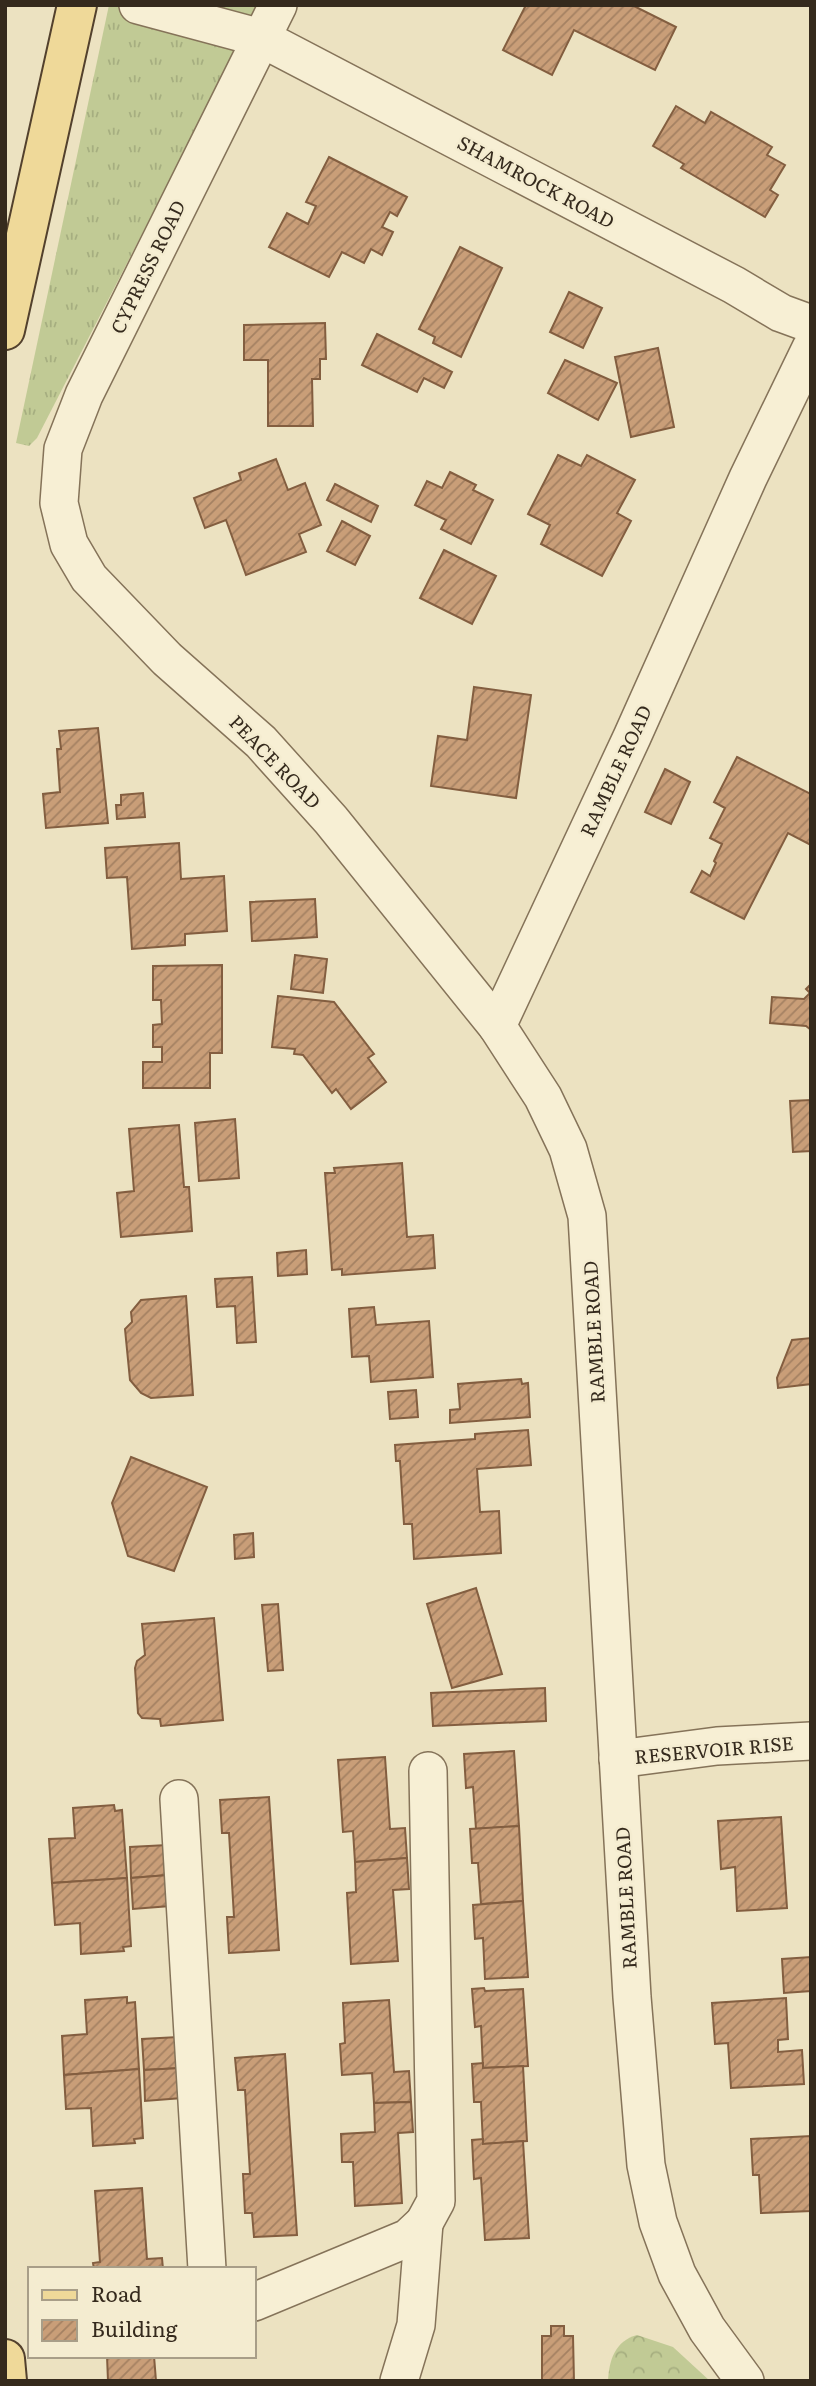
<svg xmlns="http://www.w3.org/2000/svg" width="816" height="2386" viewBox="0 0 816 2386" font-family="Literata,serif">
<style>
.grass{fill:url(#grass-tufts)}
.forest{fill:url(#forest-crowns)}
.building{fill:url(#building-hatch);stroke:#835e40;stroke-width:2}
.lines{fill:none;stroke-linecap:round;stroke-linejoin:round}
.street-casing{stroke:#857359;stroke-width:40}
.primary-casing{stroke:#53412d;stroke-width:42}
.street{stroke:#f7efd4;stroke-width:37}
.primary{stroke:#efd999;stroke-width:38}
.labels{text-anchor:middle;stroke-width:5;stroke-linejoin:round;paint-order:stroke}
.street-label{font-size:19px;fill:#352a1d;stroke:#f4ecd0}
</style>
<defs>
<pattern id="grass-tufts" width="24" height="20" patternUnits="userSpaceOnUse" patternTransform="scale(1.75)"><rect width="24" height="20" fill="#c1ca95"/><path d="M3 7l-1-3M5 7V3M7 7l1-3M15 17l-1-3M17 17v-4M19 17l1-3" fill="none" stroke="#a6ae80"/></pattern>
<pattern id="forest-crowns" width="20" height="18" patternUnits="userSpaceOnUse" patternTransform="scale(1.75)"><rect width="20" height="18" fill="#c1ca95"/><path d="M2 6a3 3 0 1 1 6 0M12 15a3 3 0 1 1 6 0" fill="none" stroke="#a6ae80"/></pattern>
<pattern id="building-hatch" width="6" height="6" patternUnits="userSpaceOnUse" patternTransform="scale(1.75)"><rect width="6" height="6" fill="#c99e78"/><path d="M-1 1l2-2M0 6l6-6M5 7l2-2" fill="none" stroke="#a48162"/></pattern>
</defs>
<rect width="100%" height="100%" fill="#ece2c1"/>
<path class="grass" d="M109,5H260L37,438L29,446L16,443Z"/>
<path class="forest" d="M637,2335L673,2347L710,2381H608C609,2360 615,2341 637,2335Z"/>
<g class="building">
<path d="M526,5H632L676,27L655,70L574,30L552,75L503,50Z"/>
<path d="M676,106L705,123L711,112L772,147L767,155L785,165L770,190L778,195L765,217L681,168L684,164L653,146Z"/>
<path d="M329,157L407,197L397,216L390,212L382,227L393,232L382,255L371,249L364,263L342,252L329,277L269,247L287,213L308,224L316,206L306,202Z"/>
<path d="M460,247L502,268L461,357L433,343L435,337L419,329Z"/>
<path d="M569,292L602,308L583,348L550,332Z"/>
<path d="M325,323L326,359H320V379H312L313,426H268V360H244V325Z"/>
<path d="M377,334L452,372L444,388L424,378L417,392L362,365Z"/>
<path d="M658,348L674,427L631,437L615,357Z"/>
<path d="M565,360L617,383L598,420L548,393Z"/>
<path d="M558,455L581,466L587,455L635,480L617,513L631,521L602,576L541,544L550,525L528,514Z"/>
<path d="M276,459L288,490L305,483L321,525L299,534L306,552L246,575L226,520L205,528L194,498L241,480L239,473Z"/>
<path d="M450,472L476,485L473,490L493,500L471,544L441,529L446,520L415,505L427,481L442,488Z"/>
<path d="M335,484L378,506L371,522L327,500Z"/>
<path d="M342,521L370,536L355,565L327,551Z"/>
<path d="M444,550L496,576L472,624L420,598Z"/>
<path d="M474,687L531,695L516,798L431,786L438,736L467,740Z"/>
<path d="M98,728L108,823L46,828L43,794L60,792L57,749H61L59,731Z"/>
<path d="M737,757L811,794V845L788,833L744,919L691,892L702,871L710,876L716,863L714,861L722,844L710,838L725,808L714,802Z"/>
<path d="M665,769L690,782L671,824L645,812Z"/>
<path d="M143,793L145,817L117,819L116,805H121V795Z"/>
<path d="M179,843L181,879L224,876L227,931L185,934V945L132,949L127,877L107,878L105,848Z"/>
<path d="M315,899L317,937L252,941L250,902Z"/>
<path d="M295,955L327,959L323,993L291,989Z"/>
<path d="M222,965V1053H210V1088H143V1062H162V1047H153V1025L162,1024L161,1000H153V966Z"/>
<path d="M811,984V1030L806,1026L770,1023L772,997L804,999L810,993L806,989Z"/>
<path d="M278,996L334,1002L374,1054L368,1058L386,1082L351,1109L336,1089L332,1093L303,1055L294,1054L295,1049L272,1047Z"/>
<path d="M811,1100V1151L793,1152L790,1101Z"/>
<path d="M235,1119L239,1178L199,1181L195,1123Z"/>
<path d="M179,1125L184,1187H189L192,1231L121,1237L117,1193L134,1191L129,1129Z"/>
<path d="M402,1163L407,1237L433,1235L435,1268L342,1275V1269L332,1270L325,1173H335L334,1168Z"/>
<path d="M306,1250L307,1274L278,1276L277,1253Z"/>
<path d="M252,1277L256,1342L237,1343L235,1306L217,1307L215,1279Z"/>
<path d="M186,1296L193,1395L151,1398L141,1393L130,1380L125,1329L132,1322L131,1312L141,1300Z"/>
<path d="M374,1307L376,1325L429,1321L433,1377L371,1382L369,1356L352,1357L349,1309Z"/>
<path d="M811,1338V1384L778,1388L777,1378L792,1340Z"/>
<path d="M521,1379L522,1384L528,1383L530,1417L450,1423V1410L460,1409L458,1384Z"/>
<path d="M416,1390L418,1417L390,1419L388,1392Z"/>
<path d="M528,1430L531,1465L477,1469L480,1512L499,1511L501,1553L414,1559L412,1524H404L400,1461H396L395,1445L475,1439V1434Z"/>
<path d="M131,1457L207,1487L174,1571L128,1556L112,1503Z"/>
<path d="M253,1533L254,1557L235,1559L234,1535Z"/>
<path d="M476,1588L502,1674L452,1688L427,1604Z"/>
<path d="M278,1604L283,1670L268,1671L262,1605Z"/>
<path d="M214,1618L223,1720L161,1726L160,1719L142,1718L138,1713L135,1668L137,1661L145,1655L142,1624Z"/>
<path d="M545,1688L546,1721L433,1726L431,1693Z"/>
<path d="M514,1751L519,1826L476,1829L473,1787L466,1788L464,1754Z"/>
<path d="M385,1757L390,1829L405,1828L407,1858L355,1862L353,1831L343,1832L338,1760Z"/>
<path d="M269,1797L279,1950L229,1953L227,1917H234L229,1833H222L220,1800Z"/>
<path d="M114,1805L115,1811L122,1810L127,1878L52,1883L49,1839L75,1838L73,1808Z"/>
<path d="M781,1817L787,1908L737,1911L735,1867L721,1869L718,1821Z"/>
<path d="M519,1826L523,1901L481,1904L478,1863H472L470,1829Z"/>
<path d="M167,1845L168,1875L131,1878L130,1847Z"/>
<path d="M407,1858L409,1889L393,1890L398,1961L351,1964L347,1893L356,1892L355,1862Z"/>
<path d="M168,1875L170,1906L133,1909L131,1878Z"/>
<path d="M127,1878L131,1946L123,1947L124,1951L81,1954L80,1923L55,1925L52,1883Z"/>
<path d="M523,1901L528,1977L485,1979L483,1938L475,1939L473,1905Z"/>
<path d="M811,1957V1991L784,1993L782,1959Z"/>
<path d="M484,1988L485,1991L523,1989L528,2066L483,2068L481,2026L475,2027L472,1989Z"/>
<path d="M127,1997V2003L135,2002L139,2069L64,2075L62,2036L87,2034L85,2000Z"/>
<path d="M786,1998L788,2039L778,2040V2052L802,2050L804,2084L731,2088L728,2043L715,2044L712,2003Z"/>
<path d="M389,2000L394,2072L409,2071L411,2102L374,2103L372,2073L342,2075L340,2044L345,2043L343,2003Z"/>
<path d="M178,2037L181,2068L144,2070L142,2039Z"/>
<path d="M285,2054L297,2235L254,2237L252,2213H245L243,2174H250L245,2090H238L235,2058Z"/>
<path d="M483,2063V2068L523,2066L527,2141L483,2144L481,2102H474L472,2064Z"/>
<path d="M181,2068L182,2098L145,2101L144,2070Z"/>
<path d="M139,2069L143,2138L134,2139L135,2143L93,2146L91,2108L66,2109L64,2075Z"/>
<path d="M411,2102L413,2132L398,2133L402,2203L355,2206L353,2162H342L341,2134L375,2132L374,2103Z"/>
<path d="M811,2136V2211L761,2213L759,2175H753L751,2139Z"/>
<path d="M483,2139V2144L523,2141L529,2238L485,2240L481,2178L474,2179L472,2140Z"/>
<path d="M142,2188L147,2259L162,2258L163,2269H94L93,2263L100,2262L95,2191Z"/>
<path d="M551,2326H564V2336H573L574,2381H542V2336H551Z"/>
<path d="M107,2356H154L156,2381H108Z"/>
</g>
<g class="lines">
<g class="street-casing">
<g id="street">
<path d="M138,5L261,38L734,285L781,313L811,324"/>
<path d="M278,5L84,395L63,449L59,503L69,544L89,578L167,659L261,742L331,820L497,1026"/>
<path d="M618,1759L717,1746L811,1741"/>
<path d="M179,1799L207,2269"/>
<path d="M254,2302L408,2238L424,2223L436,2201L428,1771"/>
<path d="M399,2381L416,2325L424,2223"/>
<path d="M745,2381L707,2329L677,2274L658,2222L646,2165L632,1997L587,1216L568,1149L543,1097L497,1026L632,737L748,478L811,348"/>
</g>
</g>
<g class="primary-casing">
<g id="primary">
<path d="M5,330L77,5"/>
<path d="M5,2359L7,2381"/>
</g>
</g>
<use href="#street" class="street"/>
<use href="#primary" class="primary"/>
</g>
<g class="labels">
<g class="street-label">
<text transform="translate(536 182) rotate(28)" y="7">SHAMROCK ROAD</text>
<text transform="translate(148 267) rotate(-64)" y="7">CYPRESS ROAD</text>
<text transform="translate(275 762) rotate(46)" y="7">PEACE ROAD</text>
<text transform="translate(616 771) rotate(-65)" y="7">RAMBLE ROAD</text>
<text transform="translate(594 1332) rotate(-93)" y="7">RAMBLE ROAD</text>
<text transform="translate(714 1750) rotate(-5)" y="7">RESERVOIR RISE</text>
<text transform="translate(626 1898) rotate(-93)" y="7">RAMBLE ROAD</text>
</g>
</g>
<rect width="816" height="2386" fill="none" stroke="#352a1d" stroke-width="14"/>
<rect x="28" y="2267" width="228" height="91" fill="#f4ecd0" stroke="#a89e88" stroke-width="2"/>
<rect x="42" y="2290" width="35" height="10" fill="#efd999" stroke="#a89e88" stroke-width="2"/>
<text x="91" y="2302" font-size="21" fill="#352a1d">Road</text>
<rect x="42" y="2320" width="35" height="21" fill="url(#building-hatch)" stroke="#a89e88" stroke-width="2"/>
<text x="91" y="2337" font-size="21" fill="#352a1d">Building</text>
</svg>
